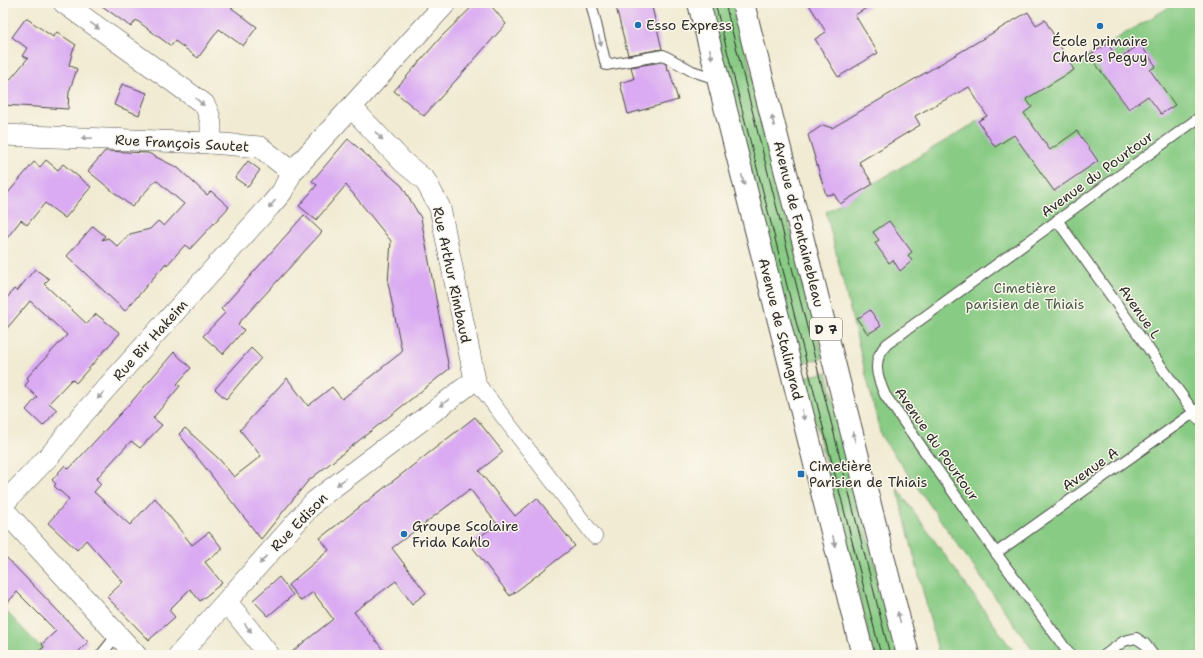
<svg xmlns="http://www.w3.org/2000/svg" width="1203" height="658" viewBox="0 0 1203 658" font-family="'Shantell Sans',sans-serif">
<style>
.green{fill:#88cb84;stroke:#5a7b58}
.building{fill:#daabf2}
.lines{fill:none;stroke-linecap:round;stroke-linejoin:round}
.service-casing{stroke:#494844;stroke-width:12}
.pedestrian-casing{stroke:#494844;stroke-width:16}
.minor-casing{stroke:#494844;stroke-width:22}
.primary-casing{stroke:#494844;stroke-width:24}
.service{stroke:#fff;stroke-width:10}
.pedestrian{stroke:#fff;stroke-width:15}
.minor{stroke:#fff;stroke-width:21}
.primary{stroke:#fff;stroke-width:22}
.tram{stroke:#2b2b2b;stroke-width:1}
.oneway{fill:#a0a0a0}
.poi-dot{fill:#1f6fb2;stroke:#fbf7ec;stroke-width:1.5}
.labels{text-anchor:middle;stroke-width:3;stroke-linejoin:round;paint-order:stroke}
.shield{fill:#fbf7ec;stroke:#696865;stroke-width:1}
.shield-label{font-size:13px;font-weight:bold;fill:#2b2b2b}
.poi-label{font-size:14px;fill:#2b2b2b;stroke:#fbf7ec;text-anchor:start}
.street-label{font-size:14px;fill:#2b2b2b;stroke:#fbf7ec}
.park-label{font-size:14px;fill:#475b46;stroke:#fbf7ec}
</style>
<rect width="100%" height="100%" fill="#fbf7ec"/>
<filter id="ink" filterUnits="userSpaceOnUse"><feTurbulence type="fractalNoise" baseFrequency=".025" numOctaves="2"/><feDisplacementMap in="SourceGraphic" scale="8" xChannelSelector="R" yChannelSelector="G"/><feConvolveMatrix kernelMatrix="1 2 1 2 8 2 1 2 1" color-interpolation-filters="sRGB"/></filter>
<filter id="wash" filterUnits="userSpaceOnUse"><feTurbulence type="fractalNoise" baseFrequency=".012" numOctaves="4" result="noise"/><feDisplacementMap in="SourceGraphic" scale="16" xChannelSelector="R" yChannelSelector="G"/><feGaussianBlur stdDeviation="0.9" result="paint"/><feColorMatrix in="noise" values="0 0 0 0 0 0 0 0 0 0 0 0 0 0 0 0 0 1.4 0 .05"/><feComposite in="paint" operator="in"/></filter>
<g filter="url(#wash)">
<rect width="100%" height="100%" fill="#f1ebd3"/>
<g class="green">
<path d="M708,3H734L823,358L799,364Z"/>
<path d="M1176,3H1200V655H1036L881,436L826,212Z"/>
<path d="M827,372L898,655H874L804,377Z"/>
<path d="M897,488L1016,655H939Z"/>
<path d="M4,609L39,646L42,644L44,647L35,655H3Z"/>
</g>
<g id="blocks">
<g class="building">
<path d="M98,3H225L257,27L243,46L219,29L198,58L175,41L171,46L136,20L131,27Z"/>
<path d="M476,3H489L506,24L424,116L394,91L442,36Z"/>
<path d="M632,3H651L662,49L628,55L616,7Z"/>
<path d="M808,3H875L855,15L878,53L838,77L815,39L826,32Z"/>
<path d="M1028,12L1036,25L1045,20L1074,70L1026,99L1032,107L1024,113L1050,150L1077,131L1098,161L1054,191L1014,135L995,147L978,121L987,116L969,87L915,116L920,125L859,162L873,184L840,204L834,194L826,195L808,135L823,125L832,128Z"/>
<path d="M26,18L53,37L57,32L76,45L73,50L69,65L77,69L69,92L68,109L3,105V81H9L28,58L22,56L27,48L12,37Z"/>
<path d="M1108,44L1118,60L1140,44L1156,66L1150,70L1175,105L1161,114L1148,96L1129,109L1089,55Z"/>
<path d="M662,62L666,64L667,70L669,69L678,100L628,114L620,83L634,79L631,67Z"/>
<path d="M122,84L147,93L139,115L114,105Z"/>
<path d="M348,139L402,186L421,218L449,369L308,481L261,539L179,434L185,428L220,460L234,477L261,456L240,430L287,378L308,406L332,387L342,399L402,352L388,283L391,241L346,185L316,220L299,206L317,185L312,181Z"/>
<path d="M105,151L148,153L178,168L207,195L211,191L229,207L190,249L185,245L167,265L166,263L125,311L67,256L93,226L105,236L102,240L108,238L118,247L130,234L150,229L158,221L164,226L184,204L156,180L132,207L88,171Z"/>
<path d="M46,160L58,170L63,164L91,187L65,218L45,203L27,225L21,220L3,243V199L34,162L40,167Z"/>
<path d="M248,161L260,170L248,187L235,178Z"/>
<path d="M304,215L322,232L238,324L244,330L223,354L203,336L225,313L221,309Z"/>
<path d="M889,221L912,252L908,255L912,261L900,271L893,260L889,263L875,243L879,240L873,232Z"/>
<path d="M35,269L49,279L44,284L87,324L96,314L120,333L76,383L72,379L49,403L57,410L43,426L26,410L37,397L25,386L29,380L27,378L32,372L67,335L30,301L3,333V303L14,289L17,291Z"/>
<path d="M870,310L881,326L868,334L857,319Z"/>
<path d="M251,348L261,358L226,399L215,389Z"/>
<path d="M174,352L191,368L177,384L180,386L153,418L162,425L140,448L131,441L96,479L101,484L94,492L130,525L155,498L192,545L209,532L223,549L205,562L222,583L200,601L190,589L169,610L175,617L149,640L107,597L123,582L86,540L77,550L48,523L69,499L54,486L56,484L52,480L65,465L69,469L133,400Z"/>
<path d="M475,417L503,452L479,471L515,516L537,498L575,546L510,596L470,544L497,524L470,489L392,548L426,593L412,604L396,581L354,612L387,655H288L333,619L313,592L301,601L288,585L329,550L320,538Z"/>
<path d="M3,554L88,642L75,655H35L44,647L42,644L56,631L17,592L3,608Z"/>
<path d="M279,577L293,595L268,616L253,600Z"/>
</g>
</g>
</g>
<g filter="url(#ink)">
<use href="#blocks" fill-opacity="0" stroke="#494844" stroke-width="1"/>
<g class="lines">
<g class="service-casing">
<g id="service">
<path d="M591,3L606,65L663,55L692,71L717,79"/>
<path d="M1057,220L1200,421"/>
<path d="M996,553L1200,408"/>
<path d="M101,655L117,635"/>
<path d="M1070,655L996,553L885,395C877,377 871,360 887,344L1200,117"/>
<path d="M1105,655L1124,641L1136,638L1145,644L1153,655"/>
</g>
</g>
<g class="pedestrian-casing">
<path id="pedestrian" d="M475,380L595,537"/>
</g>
<g class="minor-casing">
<g id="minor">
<path d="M64,3L204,104C212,118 212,127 210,143"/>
<path d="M3,135L210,143L260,147L292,172"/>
<path d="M3,504L52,453L84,413L270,206L282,192L292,172L446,3"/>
<path d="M3,509L136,655"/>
<path d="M227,602L269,655"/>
<path d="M179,655L315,501L475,380L440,208L425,180L403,162L352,108"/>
</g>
</g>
<g class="primary-casing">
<g id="primary">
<path d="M699,3L863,655"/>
<path d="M743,3L908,655"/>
</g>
</g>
<use href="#service" class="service"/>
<use href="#pedestrian" class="pedestrian"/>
<use href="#minor" class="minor"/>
<use href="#primary" class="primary"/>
<g class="tram">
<path d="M715,3L881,655"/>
<path d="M725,3L890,655"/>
</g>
</g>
<defs><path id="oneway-solid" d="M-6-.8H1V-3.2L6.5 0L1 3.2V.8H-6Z"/></defs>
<g class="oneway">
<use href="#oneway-solid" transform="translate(95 26) rotate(36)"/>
<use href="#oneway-solid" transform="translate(600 41) rotate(76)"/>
<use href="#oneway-solid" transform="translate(711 54) rotate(76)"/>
<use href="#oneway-solid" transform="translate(200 102) rotate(41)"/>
<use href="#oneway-solid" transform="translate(773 121) rotate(-104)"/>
<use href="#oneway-solid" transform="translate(379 136) rotate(47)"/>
<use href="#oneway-solid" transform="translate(87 138) rotate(-178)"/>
<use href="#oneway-solid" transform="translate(743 180) rotate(76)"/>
<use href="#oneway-solid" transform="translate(272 204) rotate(131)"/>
<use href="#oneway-solid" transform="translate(101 395) rotate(132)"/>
<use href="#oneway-solid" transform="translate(444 403) rotate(143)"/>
<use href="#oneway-solid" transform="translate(803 415) rotate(76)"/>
<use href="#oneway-solid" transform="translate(854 437) rotate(-104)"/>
<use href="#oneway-solid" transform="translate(341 482) rotate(143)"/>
<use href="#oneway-solid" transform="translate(834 541) rotate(76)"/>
<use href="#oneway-solid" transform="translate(263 560) rotate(130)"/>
<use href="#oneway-solid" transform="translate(899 617) rotate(-104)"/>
<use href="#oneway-solid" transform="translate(248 628) rotate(52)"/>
</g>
</g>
<g class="poi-dot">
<circle cx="638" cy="25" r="4"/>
<circle cx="1100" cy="26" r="4"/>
<rect x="797" y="470" width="8" height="8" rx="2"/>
<circle cx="404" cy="534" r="4"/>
</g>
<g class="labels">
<rect class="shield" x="810" y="318" width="32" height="22" rx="3"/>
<g class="shield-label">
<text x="826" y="334">D 7</text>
</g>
<g class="poi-label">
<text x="646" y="30">Esso Express</text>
<text x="1100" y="46" text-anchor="middle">École primaire<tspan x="1100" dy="16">Charles Peguy</tspan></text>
<text x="809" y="471">Cimetière<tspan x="809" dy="16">Parisien de Thiais</tspan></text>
<text x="412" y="531">Groupe Scolaire<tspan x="412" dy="16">Frida Kahlo</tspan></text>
</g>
<g class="street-label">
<text transform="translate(182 143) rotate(3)" y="5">Rue François Sautet</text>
<text transform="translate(1097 174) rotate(-36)" y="5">Avenue du Pourtour</text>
<text transform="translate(799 224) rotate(76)" y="5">Avenue de Fontainebleau</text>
<text transform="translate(452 275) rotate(78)" y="5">Rue Arthur Rimbaud</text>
<text transform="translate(1140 312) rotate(55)" y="5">Avenue L</text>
<text transform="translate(781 329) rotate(76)" y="5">Avenue de Stalingrad</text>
<text transform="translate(150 340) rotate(-48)" y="5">Rue Bir Hakeim</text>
<text transform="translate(937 444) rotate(55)" y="5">Avenue du Pourtour</text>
<text transform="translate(1090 469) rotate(-35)" y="5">Avenue A</text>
<text transform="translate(299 522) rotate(-46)" y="5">Rue Edison</text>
</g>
<g class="park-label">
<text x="1025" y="293">Cimetière<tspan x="1025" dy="16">parisien de Thiais</tspan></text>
</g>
</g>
<rect width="1203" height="658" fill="none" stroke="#fbf7ec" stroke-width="16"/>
</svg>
